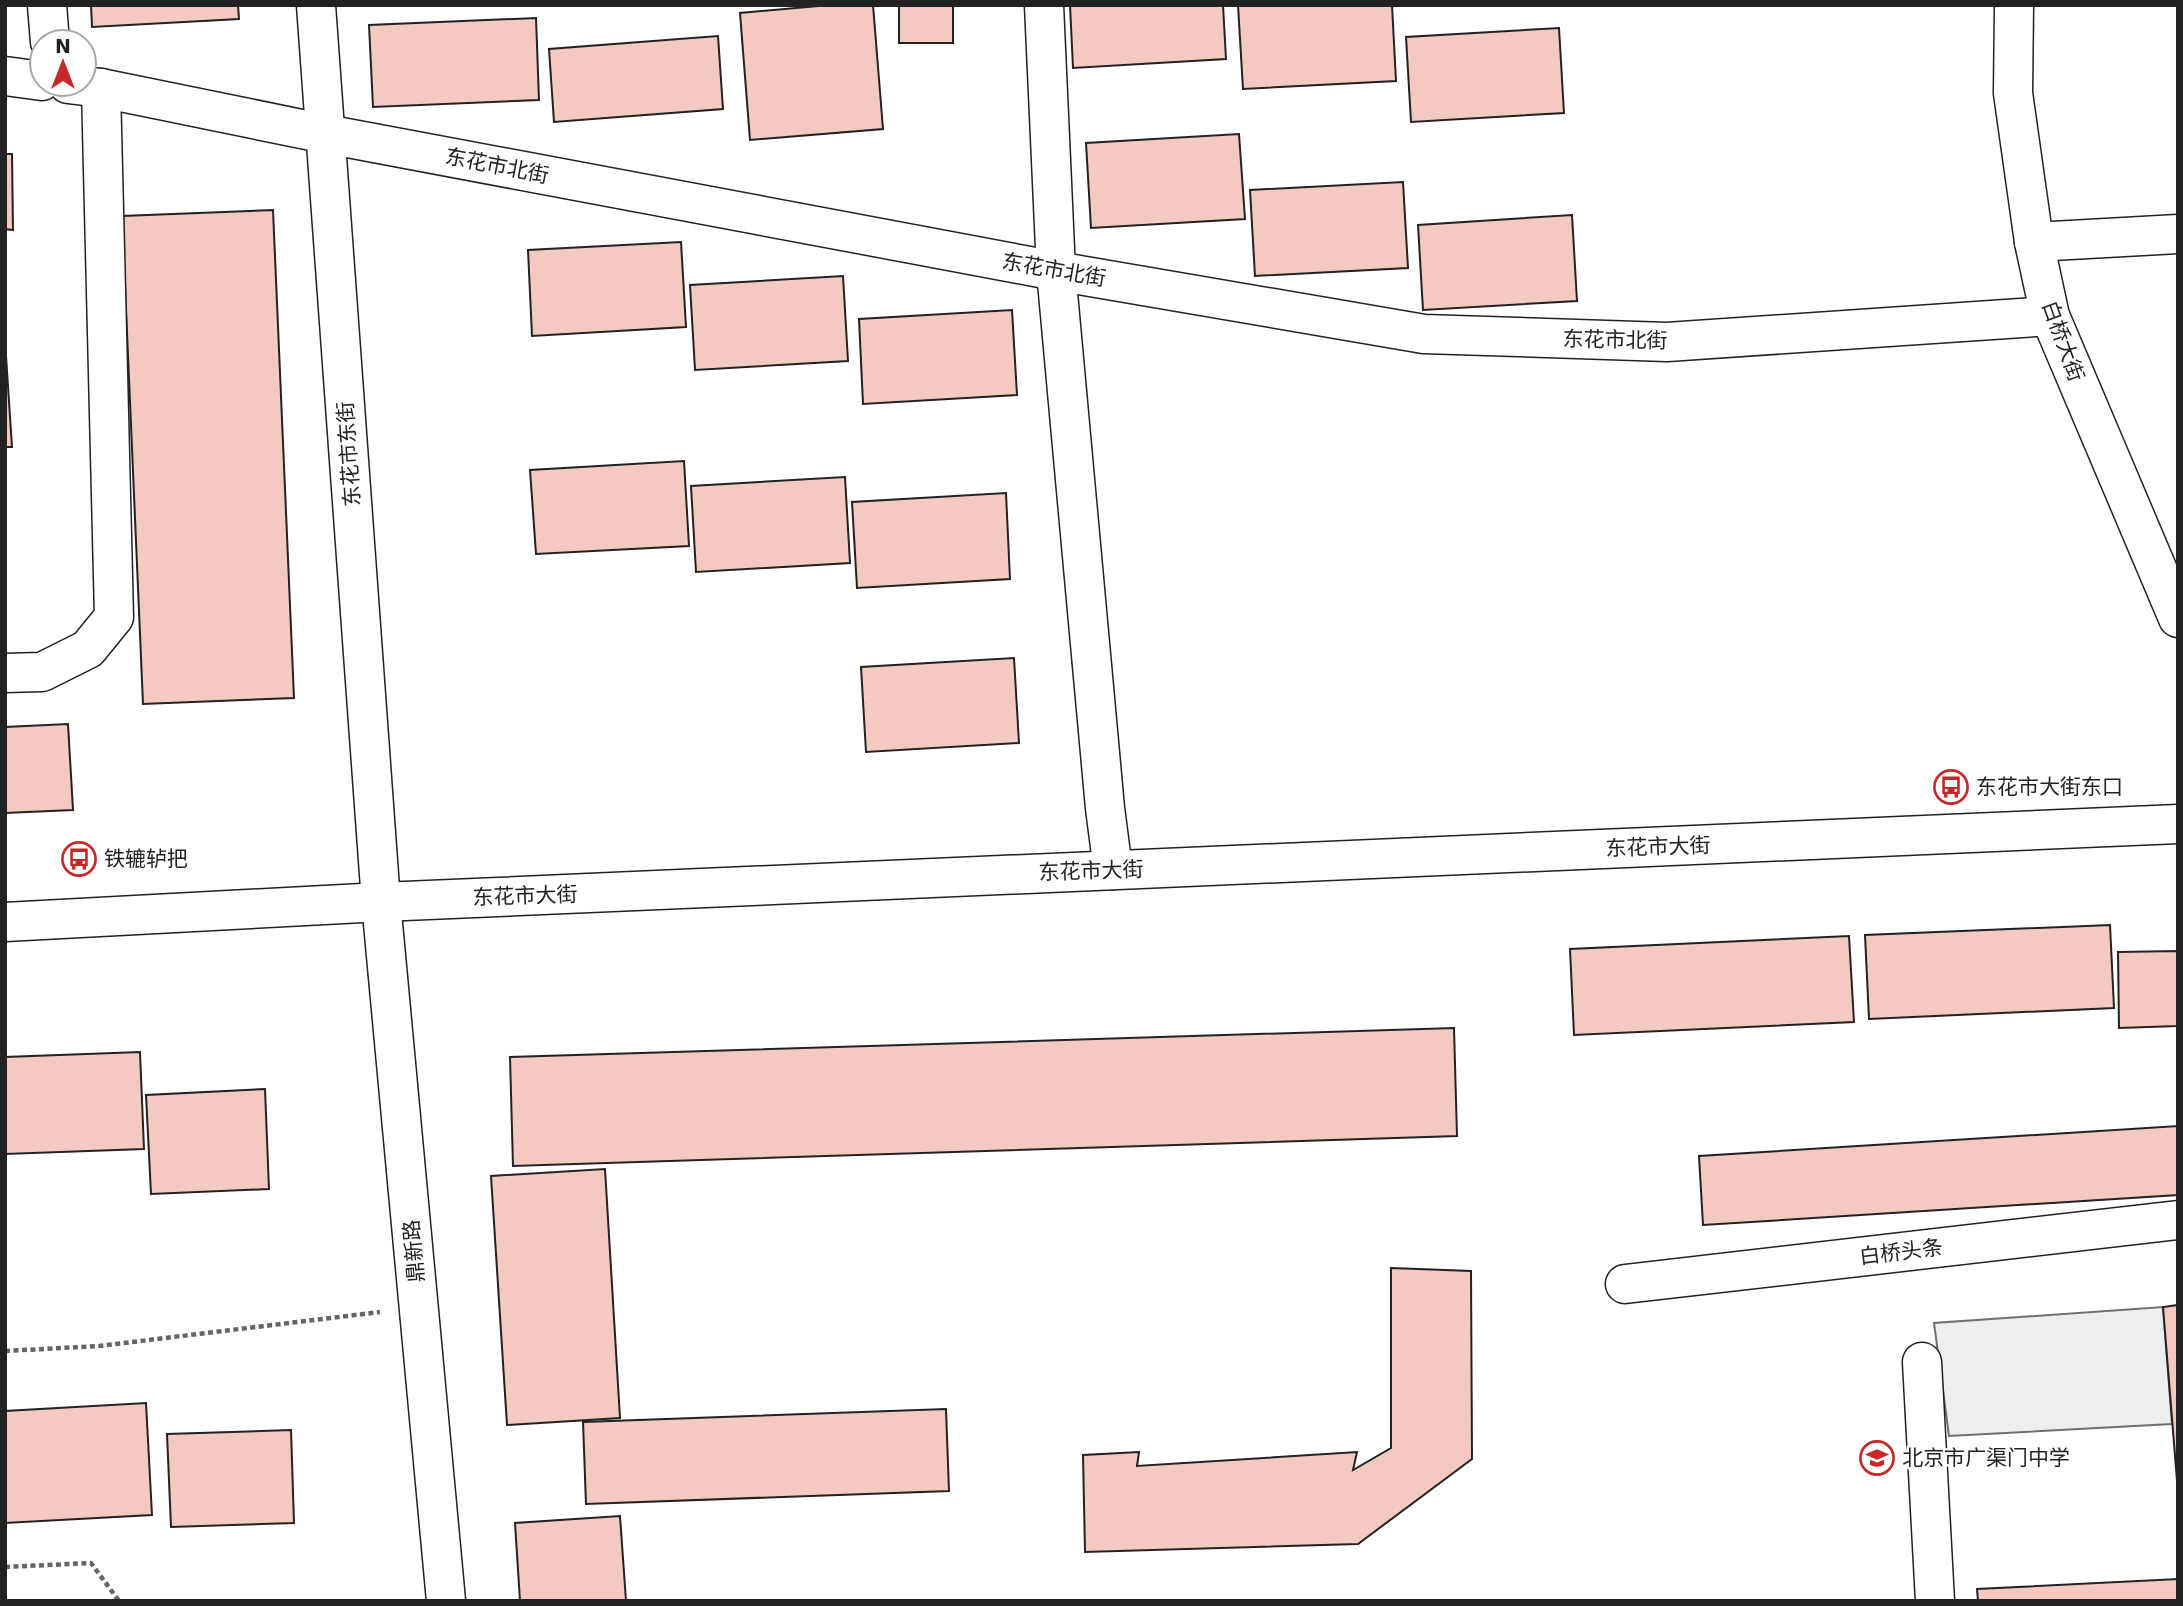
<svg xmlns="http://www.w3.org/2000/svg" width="2183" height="1606" viewBox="0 0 2183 1606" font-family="'DejaVu Sans','Noto Sans SC',sans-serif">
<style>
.green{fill:#eee;stroke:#6f6f6f;stroke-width:2}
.building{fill:#f3c9c0;stroke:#222;stroke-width:2}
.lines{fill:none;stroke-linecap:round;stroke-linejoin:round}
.minor-casing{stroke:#222;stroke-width:41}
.path{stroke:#646464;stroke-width:4.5;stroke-dasharray:5 3.5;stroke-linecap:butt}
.minor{stroke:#fff;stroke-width:38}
.labels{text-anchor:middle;stroke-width:5;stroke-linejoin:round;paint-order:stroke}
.street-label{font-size:21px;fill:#222;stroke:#fff}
.poi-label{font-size:21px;fill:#222;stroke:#fff;text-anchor:start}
</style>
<rect width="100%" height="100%" fill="#fff"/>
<path class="green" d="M2163,1307L2172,1424L1949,1436L1934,1323Z"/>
<g class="building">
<path d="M91,5H238L239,19L92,27Z"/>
<path d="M830,5H873L883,129L750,140L740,13Z"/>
<rect x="899" y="5" width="54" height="38"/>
<path d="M1070,5H1223L1226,59L1073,68Z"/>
<path d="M1238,5H1392L1396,81L1243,89Z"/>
<path d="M536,18L539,100L373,107L369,25Z"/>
<path d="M1559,28L1564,113L1411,122L1406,37Z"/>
<path d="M718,36L723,109L554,122L549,49Z"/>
<path d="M1239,134L1245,219L1091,228L1086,143Z"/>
<path d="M5,154H12L13,230L5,229Z"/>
<path d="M1403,182L1408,268L1255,276L1250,190Z"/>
<path d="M273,210L294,698L143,704L122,216Z"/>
<path d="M1572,215L1577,301L1423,310L1418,225Z"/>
<path d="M681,242L686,327L532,336L528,250Z"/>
<path d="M843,276L848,361L695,370L690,285Z"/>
<path d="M1012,310L1017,395L863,404L859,319Z"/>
<path d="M5,356H6L12,447H5Z"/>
<path d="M684,461L689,546L536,554L530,470Z"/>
<path d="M845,477L850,563L696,572L691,486Z"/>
<path d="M1006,493L1010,579L857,588L852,502Z"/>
<path d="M1014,658L1019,743L866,752L861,667Z"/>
<path d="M68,724L73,810L5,813V727Z"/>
<path d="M2110,925L2114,1008L1869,1019L1865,935Z"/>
<path d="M1849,936L1854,1022L1574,1035L1570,949Z"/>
<path d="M2178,951V1026L2119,1028L2118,952Z"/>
<path d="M1454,1028L1457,1136L513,1166L510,1057Z"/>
<path d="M140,1052L144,1149L5,1154V1057Z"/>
<path d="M265,1089L269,1189L151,1194L146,1095Z"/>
<path d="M2178,1126V1195L1703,1225L1699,1156Z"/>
<path d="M605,1169L620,1418L507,1425L491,1176Z"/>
<path d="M1391,1268L1471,1271L1472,1459L1358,1544L1085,1552L1083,1455L1139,1452L1137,1466L1357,1452L1353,1470L1391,1448Z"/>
<path d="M2178,1305V1493L2163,1307Z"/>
<path d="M146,1403L152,1515L5,1523V1411Z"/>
<path d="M946,1409L949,1491L586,1504L583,1422Z"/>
<path d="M291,1430L294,1523L171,1527L167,1434Z"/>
<path d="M620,1516L626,1601H520L515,1523Z"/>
<path d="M2178,1579V1601H1978L1977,1589Z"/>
</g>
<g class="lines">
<g class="minor-casing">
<g id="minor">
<path d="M47,5L50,42"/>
<path d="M316,5L381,902L446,1601"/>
<path d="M1044,5L1056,271L1105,808L1113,870"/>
<path d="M2014,5L2013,93L2034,242L2050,316L2178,618"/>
<path d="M5,76L42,81"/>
<path d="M68,84L101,88L326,134L1056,271L1424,334L1667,342L2050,316"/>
<path d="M2034,242L2178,234"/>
<path d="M5,673L42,672L88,649L114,617L101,88"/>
<path d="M5,922L381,902L2178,824"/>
<path d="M1625,1284L2178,1220"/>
<path d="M1922,1362L1935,1601"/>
</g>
</g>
<g class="path">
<path d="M5,1351L99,1346L380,1312"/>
<path d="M5,1567L91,1563L119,1601"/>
</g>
<use href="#minor" class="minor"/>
</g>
<defs>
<g id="bus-ring" transform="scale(1.75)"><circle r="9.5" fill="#fff" stroke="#c62828" stroke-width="1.5"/><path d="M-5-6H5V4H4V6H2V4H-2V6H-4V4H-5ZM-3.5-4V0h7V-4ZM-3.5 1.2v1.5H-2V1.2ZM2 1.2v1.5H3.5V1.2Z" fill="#c62828"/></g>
<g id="school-ring" transform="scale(1.75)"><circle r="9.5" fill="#fff" stroke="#c62828" stroke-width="1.5"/><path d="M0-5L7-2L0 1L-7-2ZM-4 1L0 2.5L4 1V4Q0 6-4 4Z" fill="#c62828"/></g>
</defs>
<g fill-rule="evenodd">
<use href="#bus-ring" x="1951" y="787"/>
<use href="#bus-ring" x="79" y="859"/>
<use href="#school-ring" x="1877" y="1458"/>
</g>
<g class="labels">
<g class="street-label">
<text transform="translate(497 166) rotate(11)" y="7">东花市北街</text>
<text transform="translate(1054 270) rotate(10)" y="7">东花市北街</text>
<text transform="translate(1615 340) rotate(1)" y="7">东花市北街</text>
<text transform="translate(2063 341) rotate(70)" y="7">白桥大街</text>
<text transform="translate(349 454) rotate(-94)" y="7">东花市东街</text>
<text transform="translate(1658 847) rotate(-2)" y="7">东花市大街</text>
<text transform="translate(1091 871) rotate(-2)" y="7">东花市大街</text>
<text transform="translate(525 896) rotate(-2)" y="7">东花市大街</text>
<text transform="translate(414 1251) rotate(-95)" y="7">鼎新路</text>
<text transform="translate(1901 1252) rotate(-7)" y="7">白桥头条</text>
</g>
<g class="poi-label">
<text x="1976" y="794">东花市大街东口</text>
<text x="104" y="866">铁辘轳把</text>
<text x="1902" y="1465">北京市广渠门中学</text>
</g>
</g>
<rect width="2183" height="1606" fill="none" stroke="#222222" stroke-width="14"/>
<g transform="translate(63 63)"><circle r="33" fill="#ffffff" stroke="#a7a7a7" stroke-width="2"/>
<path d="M0-5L12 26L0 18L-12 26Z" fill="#c62828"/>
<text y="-10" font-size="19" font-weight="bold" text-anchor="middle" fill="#222222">N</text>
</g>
</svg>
